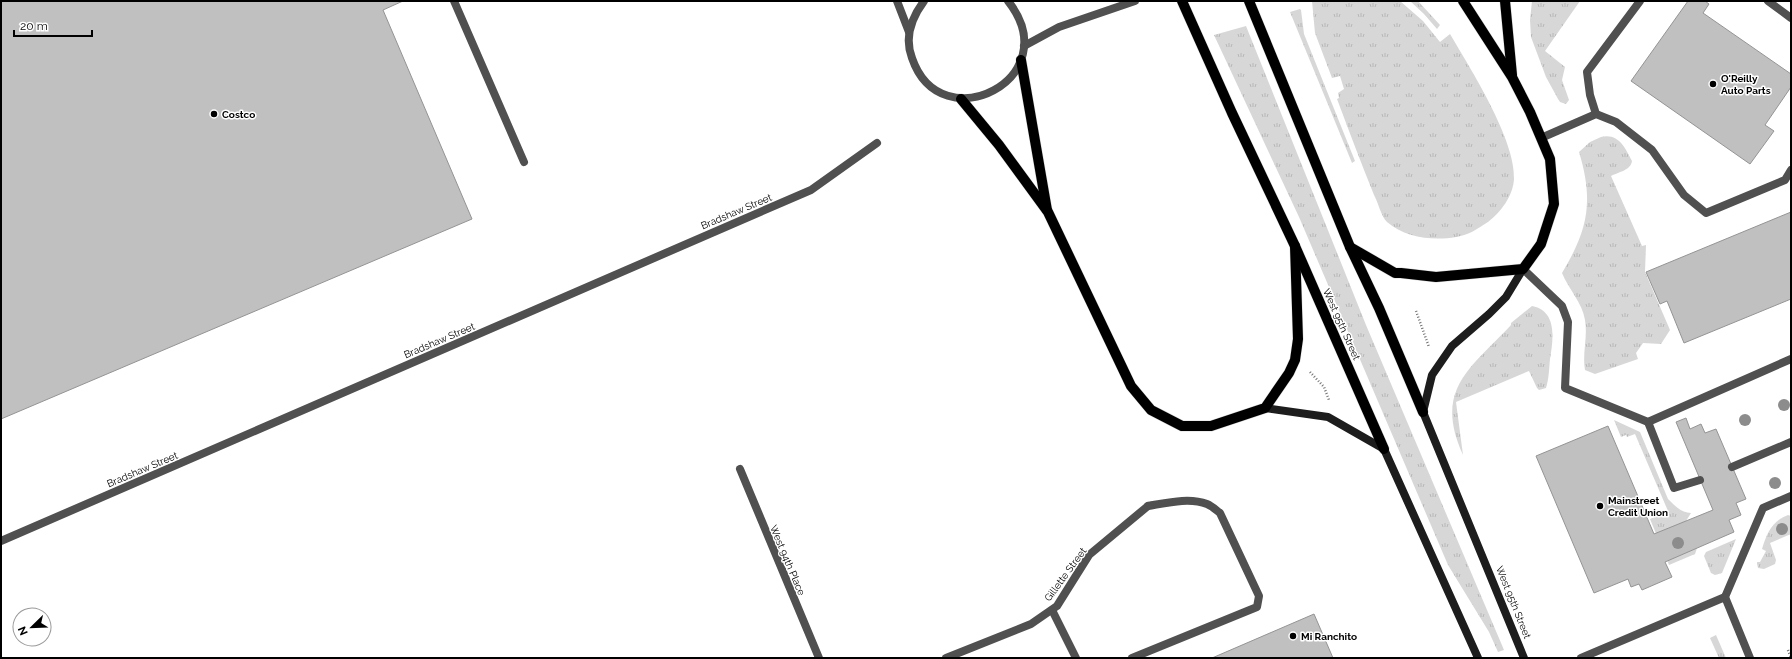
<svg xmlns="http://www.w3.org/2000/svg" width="1792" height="659" viewBox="0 0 1792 659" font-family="Raleway,sans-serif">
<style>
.grass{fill:url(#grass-tufts)}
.building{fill:#c0c0c0;stroke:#949494}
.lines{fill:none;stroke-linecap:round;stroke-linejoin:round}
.primary-casing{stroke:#dbdbdb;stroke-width:11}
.path{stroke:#727272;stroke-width:2.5;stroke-dasharray:1 2;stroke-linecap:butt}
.service{stroke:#505050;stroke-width:8}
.minor{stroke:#505050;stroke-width:8}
.tertiary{stroke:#505050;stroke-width:8}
.secondary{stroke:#1d1d1d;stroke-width:8}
.primary{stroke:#000;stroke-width:10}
.tree{fill:#8c8c8c}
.poi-dot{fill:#000;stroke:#fff;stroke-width:1.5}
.labels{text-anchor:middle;stroke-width:3;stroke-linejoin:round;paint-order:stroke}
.poi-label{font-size:10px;font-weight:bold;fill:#000;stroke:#fff;text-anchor:start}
.street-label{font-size:10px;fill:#000;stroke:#fff}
</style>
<defs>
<pattern id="grass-tufts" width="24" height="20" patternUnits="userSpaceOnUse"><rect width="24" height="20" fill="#d7d7d7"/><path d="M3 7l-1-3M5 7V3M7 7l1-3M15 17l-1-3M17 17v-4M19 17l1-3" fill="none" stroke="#b7b7b7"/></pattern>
</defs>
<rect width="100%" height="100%" fill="#fff"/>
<g class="grass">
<path d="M1312,1H1400L1423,21L1440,42L1450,34C1470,68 1516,140 1514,179C1513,196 1501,212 1488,222C1477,229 1469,235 1456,237C1434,241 1405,238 1387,222C1381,216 1378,202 1374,195C1361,163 1349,131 1337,99L1339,98L1338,93L1344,89L1340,76L1332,78L1315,33Z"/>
<path d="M1410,1H1418L1440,25L1437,29L1424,14Z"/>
<path d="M1532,1H1580L1545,51L1565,67L1562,80L1569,100L1566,104L1560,102L1558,99L1546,77L1531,37L1530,20Z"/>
<path d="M1300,9L1301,10L1304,34L1355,161L1352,163L1290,12Z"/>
<path d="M1246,26L1366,325L1504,650L1498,652L1489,632L1448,565L1299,217L1214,35Z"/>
<path d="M1601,137C1619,133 1625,148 1632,161C1631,170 1619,172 1611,176L1642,246L1646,245L1645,272L1670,330L1661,344L1643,343L1636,353L1638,359L1595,374L1585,370C1582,354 1588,337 1585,320C1582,302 1569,290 1562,273C1588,230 1594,201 1579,152L1590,142Z"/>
<path d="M1532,306C1558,311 1553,340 1550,359C1549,369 1549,379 1546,388L1539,390L1537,388L1529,371L1456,402L1463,455C1433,389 1471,368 1511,325V323Z"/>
<path d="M1614,420L1640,432L1668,499C1674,505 1681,513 1691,513L1686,521L1697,548L1695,554L1669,565L1650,519L1668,511L1635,434L1627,437L1626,435L1621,437Z"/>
<path d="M1788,515L1791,516V534L1770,543L1776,560L1775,564L1764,569L1758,568L1757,562H1760L1766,551L1762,549C1767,533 1772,521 1788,515Z"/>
<path d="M1736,539L1722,573L1715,575L1711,573L1704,556L1706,552Z"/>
<path d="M1716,635L1726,658H1719L1710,638Z"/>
</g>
<g class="building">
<path d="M1,1H403L383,10L472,219L1,419Z"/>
<path d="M1688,1H1705L1709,4L1703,13L1791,74V87L1765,125L1774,131L1750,164L1631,81Z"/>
<path d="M1791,212V299L1684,343L1667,301L1660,304L1646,272Z"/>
<path d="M1686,418L1690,429L1701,424L1705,433L1716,429L1746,499L1736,503L1741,515L1729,520L1734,532L1665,562L1672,577L1642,590L1639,584L1631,587L1628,579L1594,593L1536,456L1608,426L1654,534L1713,510L1676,422Z"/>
<path d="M1314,614L1333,658H1212Z"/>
</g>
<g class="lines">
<g class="primary-casing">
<g id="primary">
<path d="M1182,1L1232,113L1295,246L1384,449"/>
<path d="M1249,1L1350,247L1379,308L1423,412"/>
<path d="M1505,1L1512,75"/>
<path d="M1021,60L1047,210"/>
<path d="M961,99L999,145L1048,212L1131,386L1151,410L1182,426H1211L1265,408L1289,373L1295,360L1298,339L1295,246"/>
<path d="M1350,247L1395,273H1401L1436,277L1523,269L1541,244L1554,204L1550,159L1530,112L1512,77L1463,1"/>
</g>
</g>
<g class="path">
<path d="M1416,311L1429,347"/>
<path d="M1310,372L1324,387L1329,400"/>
<path d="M1788,650L1791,658"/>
</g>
<g class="service">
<path d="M454,1L524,162"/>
<path d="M1768,1L1791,18"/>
<path d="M1596,114L1590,95L1587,72L1640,1"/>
<path d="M1541,138L1596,114L1616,122L1652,150L1684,195L1706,213L1785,180L1791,170"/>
<path d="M1523,269L1562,306L1568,322L1565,388L1648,422L1791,359"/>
<path d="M1648,422L1674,488L1700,480"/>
<path d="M1732,467L1791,442"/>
<path d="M1725,597L1763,508L1791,496"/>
<path d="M1052,610L1076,658"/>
<path d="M1132,658L1257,607L1259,596L1220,513C1216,510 1212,506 1207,504C1189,497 1166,503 1148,506"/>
<path d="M1581,658L1725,597L1750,658"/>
</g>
<g class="minor">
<path d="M740,469L819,658"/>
<path d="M1,541L811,190L877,143"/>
<path d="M946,658L1031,624L1057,606L1089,555L1148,506"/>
</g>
<g class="tertiary">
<path d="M897,1L909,32"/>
<path d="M924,1C912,17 904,37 912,58C941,143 1069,78 1008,1"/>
<path d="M1024,46L1059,27L1135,1"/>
</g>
<g class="secondary">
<path d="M1523,269L1506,297L1489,314L1452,346L1432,375L1423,412L1524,658"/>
<path d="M1265,408L1328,417L1384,449L1478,658"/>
</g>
<use href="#primary" class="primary"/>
</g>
<g class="tree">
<circle cx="1784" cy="405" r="6"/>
<circle cx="1745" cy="420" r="6"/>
<circle cx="1775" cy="483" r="6"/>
<circle cx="1782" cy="529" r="6"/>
<circle cx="1678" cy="543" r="6"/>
</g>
<g class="poi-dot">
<circle cx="1713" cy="84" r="4"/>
<circle cx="214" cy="114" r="4"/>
<circle cx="1600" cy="506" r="4"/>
<circle cx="1293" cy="636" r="4"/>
</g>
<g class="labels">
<g class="poi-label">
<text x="1721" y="82">O'Reilly<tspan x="1721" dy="12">Auto Parts</tspan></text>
<text x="222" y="118">Costco</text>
<text x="1608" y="504">Mainstreet<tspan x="1608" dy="12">Credit Union</tspan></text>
<text x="1301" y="640">Mi Ranchito</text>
</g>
<g class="street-label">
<text transform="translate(736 211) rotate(-23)" y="4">Bradshaw Street</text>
<text transform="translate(1342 324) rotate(66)" y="4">West 95th Street</text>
<text transform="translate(439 340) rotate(-23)" y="4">Bradshaw Street</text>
<text transform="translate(142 469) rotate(-23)" y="4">Bradshaw Street</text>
<text transform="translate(788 560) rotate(67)" y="4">West 94th Place</text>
<text transform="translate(1065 574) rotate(-54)" y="4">Gillette Street</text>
<text transform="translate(1514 602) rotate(68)" y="4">West 95th Street</text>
</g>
</g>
<rect width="1792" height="659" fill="none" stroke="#000000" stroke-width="4"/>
<g transform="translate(32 627) rotate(247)"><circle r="19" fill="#ffffff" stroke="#999999"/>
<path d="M0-3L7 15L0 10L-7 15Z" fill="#000000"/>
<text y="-6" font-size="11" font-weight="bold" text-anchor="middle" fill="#000000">N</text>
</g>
<path d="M14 30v6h78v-6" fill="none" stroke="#000000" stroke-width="2"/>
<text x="20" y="30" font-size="12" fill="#000000" stroke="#ffffff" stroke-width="3" paint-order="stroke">20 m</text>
</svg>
